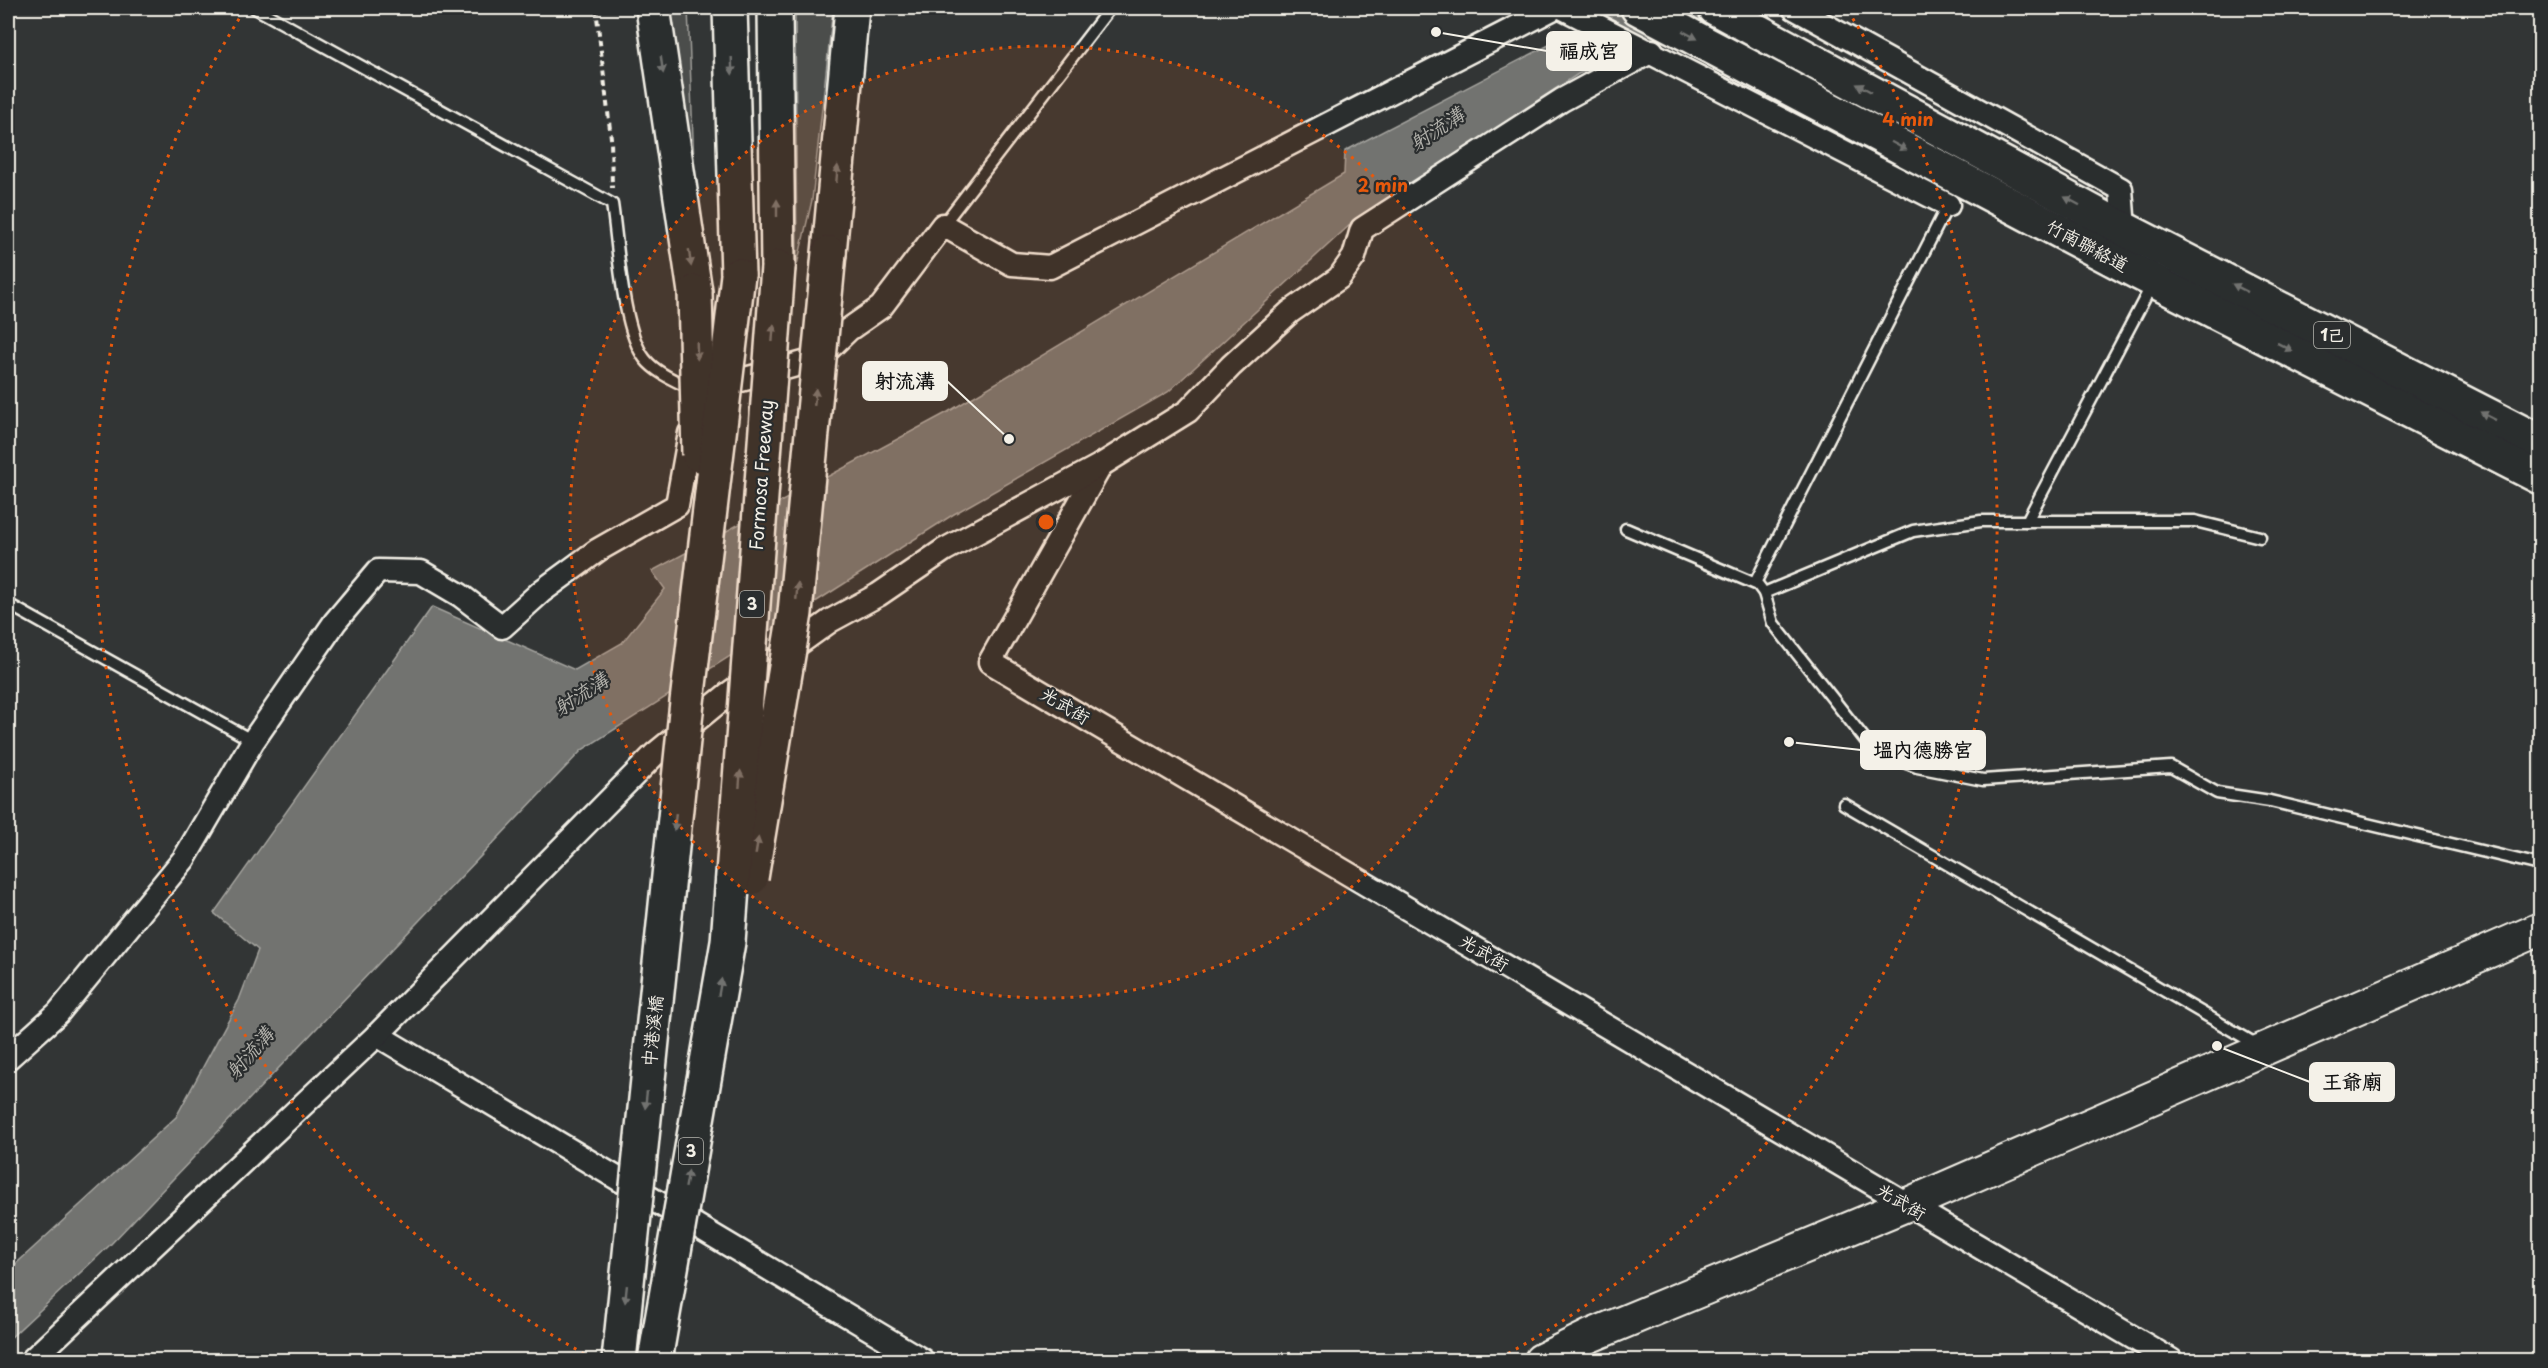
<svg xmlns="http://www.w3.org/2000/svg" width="2548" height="1368" viewBox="0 0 2548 1368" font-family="'Playpen Sans','LXGW WenKai TC',sans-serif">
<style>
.green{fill:#4b4d4c;stroke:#a09f9a;stroke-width:1.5}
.water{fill:#727370;stroke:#a6a5a0;stroke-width:1.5}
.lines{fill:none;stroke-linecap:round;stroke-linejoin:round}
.lane-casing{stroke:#f4f1e8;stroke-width:15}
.street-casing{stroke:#f4f1e8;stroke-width:27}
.secondary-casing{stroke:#f4f1e8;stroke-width:36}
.primary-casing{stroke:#f4f1e8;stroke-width:38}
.highway-casing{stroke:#f4f1e8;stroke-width:38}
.path{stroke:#f4f1e8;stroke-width:4;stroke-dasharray:6 4.5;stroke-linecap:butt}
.lane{stroke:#2a2d2e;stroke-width:10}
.street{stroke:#2a2d2e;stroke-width:22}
.secondary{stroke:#2a2d2e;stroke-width:32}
.primary{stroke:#2a2d2e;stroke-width:33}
.highway{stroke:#2a2d2e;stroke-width:33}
.highway-bridge-casing{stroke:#f4f1e8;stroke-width:38;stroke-linecap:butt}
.highway-bridge{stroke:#2a2d2e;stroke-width:33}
.oneway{fill:#71726f}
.ring{fill:none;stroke:#e8590c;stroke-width:3;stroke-dasharray:3 6}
.labels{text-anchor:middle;stroke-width:4.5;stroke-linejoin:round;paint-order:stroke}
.shield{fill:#2a2d2e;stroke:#b7b6b0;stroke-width:1.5}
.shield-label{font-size:16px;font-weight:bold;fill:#f4f1e8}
.street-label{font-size:18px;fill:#f4f1e8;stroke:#2a2d2e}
.water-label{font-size:20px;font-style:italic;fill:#b3b2ac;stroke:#2a2d2e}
.centre{fill:#e8590c;stroke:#2a2d2e;stroke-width:3}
.ring-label{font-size:18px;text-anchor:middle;font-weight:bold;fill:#e8590c;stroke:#2a2d2e;stroke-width:4.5;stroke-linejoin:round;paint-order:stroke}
.leader{fill:none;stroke:#f4f1e8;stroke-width:2}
.callout-dot{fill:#f4f1e8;stroke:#2a2d2e;stroke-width:2}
.callout{fill:#f4f1e8;stroke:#f4f1e8;stroke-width:2}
.callout-label{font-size:20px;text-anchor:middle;font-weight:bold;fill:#111}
</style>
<rect width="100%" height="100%" fill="#323535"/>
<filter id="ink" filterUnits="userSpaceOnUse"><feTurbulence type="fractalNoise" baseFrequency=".0167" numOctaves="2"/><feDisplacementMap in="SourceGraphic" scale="12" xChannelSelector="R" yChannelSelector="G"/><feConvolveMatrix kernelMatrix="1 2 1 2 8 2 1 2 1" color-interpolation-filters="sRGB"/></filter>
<g filter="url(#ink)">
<g class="green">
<path d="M667,8H688L697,243Z"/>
<path d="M795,8H833L812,200L797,265Z"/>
</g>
<path class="water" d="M1620,8H1738L1578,74L1353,222L1168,392L954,514L582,750L110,1245L8,1340V1271L176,1117L239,1000L258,950L214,913L432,607L575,670L622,643L665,589L652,571L948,412L1344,174L1345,151Z"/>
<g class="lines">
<g class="lane-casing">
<g id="lane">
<path d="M255,8L612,204C618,242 622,330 645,359C656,373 676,381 692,389"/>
<path d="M943,225L1110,8"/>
<path d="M2027,521L2146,296L2155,284"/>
<path d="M1626,529L1758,585L1764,593L1773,623L1874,751L1917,767L1983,780L2171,767L2217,793L2270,801L2540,865"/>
<path d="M1755,583L1948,205"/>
<path d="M1764,593L1913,531L1981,521H2195L2260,537"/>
<path d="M8,604L253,741"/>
<path d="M1844,804L2259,1046"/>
</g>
</g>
<g class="street-casing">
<g id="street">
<path d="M1563,8L1948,205"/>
<path d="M1794,8L2121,189L2124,229"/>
<path d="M712,388L818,359L848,330L881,307L943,225L1012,264L1050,267L1554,8"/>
<path d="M1101,465L990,662L2171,1360"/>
<path d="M377,1035L922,1360"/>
<path d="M8,1058L58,1013L184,859L253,741L335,622L378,571L421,572L460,595L502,627L542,591L598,550L677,505L690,433"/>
<path d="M32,1360L377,1035L655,754L727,695L830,621L878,595L944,550L1101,465L1188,411L1231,366L1290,312L1339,278L1354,257L1362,229L1562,100L1652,51"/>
</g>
</g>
<g class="secondary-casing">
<path id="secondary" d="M1541,1360L1590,1336L1906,1205L2540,929"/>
</g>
<g class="primary-casing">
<g id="primary">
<path d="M1638,8L2139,273L2540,477"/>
<path d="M1715,8L2124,229L2540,442"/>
</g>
</g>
<g class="highway-casing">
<g id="highway">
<path d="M653,8L695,292"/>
<path d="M730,8L738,275"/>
<path d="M775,8L778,267"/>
<path d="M829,253L852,8"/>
</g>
</g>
<path class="path" d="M596,8L611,138L612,188"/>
<use href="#lane" class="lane"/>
<use href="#street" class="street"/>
<use href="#secondary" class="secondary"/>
<use href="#primary" class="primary"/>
<use href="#highway" class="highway"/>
<g class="highway-bridge-casing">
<g id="highway-bridge">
<path d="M695,292L699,455"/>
<path d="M751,878L795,613L829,253"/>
<path d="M619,1360L687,702L738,275"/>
<path d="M655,1360L728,942L778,267"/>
</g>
</g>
<use href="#highway-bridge" class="highway-bridge"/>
</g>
<defs><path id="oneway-solid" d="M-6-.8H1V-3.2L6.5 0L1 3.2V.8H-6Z" transform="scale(1.5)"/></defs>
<g class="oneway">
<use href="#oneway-solid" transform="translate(1690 35) rotate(28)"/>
<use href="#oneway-solid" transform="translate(662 65) rotate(82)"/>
<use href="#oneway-solid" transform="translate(732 66) rotate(88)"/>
<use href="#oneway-solid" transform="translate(1864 88) rotate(-152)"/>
<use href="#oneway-solid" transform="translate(1899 146) rotate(28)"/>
<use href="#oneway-solid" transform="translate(837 174) rotate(-85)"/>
<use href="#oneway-solid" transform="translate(2072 201) rotate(-152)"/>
<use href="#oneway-solid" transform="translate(777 208) rotate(-90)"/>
<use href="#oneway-solid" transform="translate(690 258) rotate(82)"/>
<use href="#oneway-solid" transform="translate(2240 288) rotate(-153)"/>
<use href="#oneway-solid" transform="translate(773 333) rotate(-86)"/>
<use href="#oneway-solid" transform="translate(2285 347) rotate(27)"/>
<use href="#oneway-solid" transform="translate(697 351) rotate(88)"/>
<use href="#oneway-solid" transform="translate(815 397) rotate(-85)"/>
<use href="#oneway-solid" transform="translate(2488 416) rotate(-153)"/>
<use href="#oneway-solid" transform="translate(797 591) rotate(-85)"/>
<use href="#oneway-solid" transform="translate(740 779) rotate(-86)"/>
<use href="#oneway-solid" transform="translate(675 822) rotate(96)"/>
<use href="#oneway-solid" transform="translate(757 846) rotate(-81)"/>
<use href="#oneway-solid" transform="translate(720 987) rotate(-80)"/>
<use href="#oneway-solid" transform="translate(646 1100) rotate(96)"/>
<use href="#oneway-solid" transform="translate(687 1179) rotate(-80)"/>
<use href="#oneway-solid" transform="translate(626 1294) rotate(96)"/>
</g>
</g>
<circle cx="1046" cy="522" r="476" fill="#e8590c" fill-opacity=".12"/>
<g class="ring">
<circle cx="1046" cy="522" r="476"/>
<path d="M592 1358A951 951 0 0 1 244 11M1848 11A951 951 0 0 1 1500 1358"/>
</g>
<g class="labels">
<g class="shield">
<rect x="2314" y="322" width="36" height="26" rx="4.5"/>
<rect x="740" y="591" width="24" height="26" rx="4.5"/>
<rect x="679" y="1138" width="24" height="26" rx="4.5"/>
</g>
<g class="shield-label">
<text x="2332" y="341">1己</text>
<text x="752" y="610">3</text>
<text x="691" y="1157">3</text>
</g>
<g class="street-label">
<text transform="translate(2087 246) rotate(28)" y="6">竹南聯絡道</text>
<text transform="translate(762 475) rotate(-86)" y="6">Formosa Freeway</text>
<text transform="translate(1065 706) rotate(31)" y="6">光武街</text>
<text transform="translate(1484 953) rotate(31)" y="6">光武街</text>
<text transform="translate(653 1031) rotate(-84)" y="6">中港溪橋</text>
<text transform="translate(1901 1202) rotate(31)" y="6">光武街</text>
</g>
<g class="water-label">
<text transform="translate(1437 129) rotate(-34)" y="7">射流溝</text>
<text transform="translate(581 694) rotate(-33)" y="7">射流溝</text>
<text transform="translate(250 1053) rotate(-49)" y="7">射流溝</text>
</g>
</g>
<circle cx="1046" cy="522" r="9" class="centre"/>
<g class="ring-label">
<text x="1908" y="126">4 min</text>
<text x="1383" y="192">2 min</text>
</g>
<path class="leader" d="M1436 32L1547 51M1009 439L947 381M1789 742L1861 750M2217 1046L2310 1082"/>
<g class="callout-dot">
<circle cx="1436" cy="32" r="6"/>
<circle cx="1009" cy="439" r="6"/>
<circle cx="1789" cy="742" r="6"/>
<circle cx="2217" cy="1046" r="6"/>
</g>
<g class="callout">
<rect x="1547" y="32" width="84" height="38" rx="6"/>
<rect x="863" y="362" width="84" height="38" rx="6"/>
<rect x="1861" y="731" width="124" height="38" rx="6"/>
<rect x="2310" y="1063" width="84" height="38" rx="6"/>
</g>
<g class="callout-label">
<text x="1589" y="58">福成宮</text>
<text x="905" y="388">射流溝</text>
<text x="1923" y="757">塭內德勝宮</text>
<text x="2352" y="1089">王爺廟</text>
</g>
<rect width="2548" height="1368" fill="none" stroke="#2a2d2e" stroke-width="30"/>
<rect x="15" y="15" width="2518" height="1338" fill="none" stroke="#f4f1e8" stroke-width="2" filter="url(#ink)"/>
</svg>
